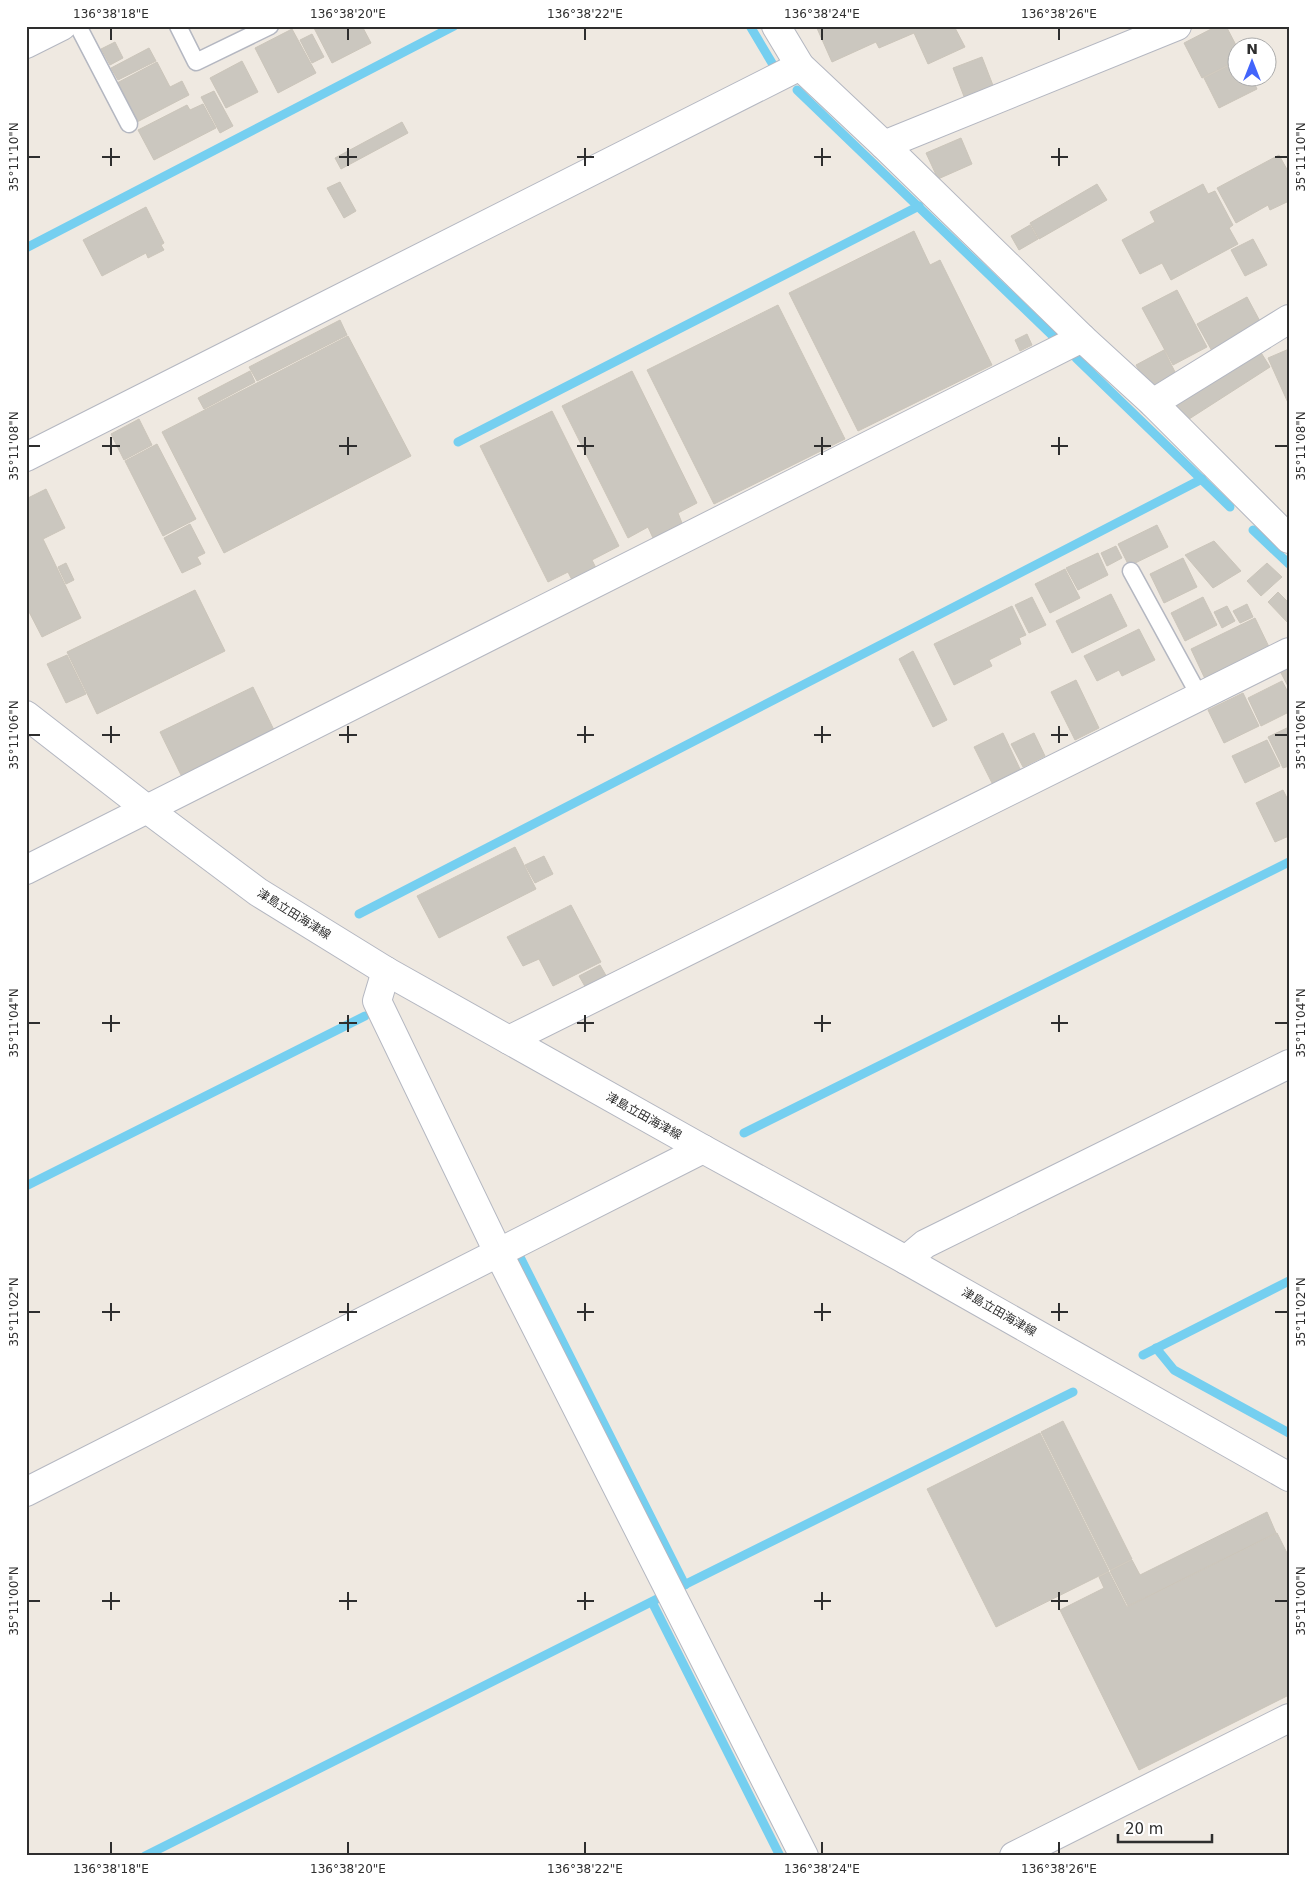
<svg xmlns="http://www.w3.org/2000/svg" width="1315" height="1882" viewBox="0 0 1315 1882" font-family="'DejaVu Sans','Noto Sans JP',sans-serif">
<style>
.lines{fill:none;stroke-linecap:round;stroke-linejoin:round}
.stream{stroke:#75cff0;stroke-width:9}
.building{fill:#cbc7bf;stroke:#cbc5ba}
.lane-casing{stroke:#b4b7c1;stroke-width:19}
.street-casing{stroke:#b4b7c1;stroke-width:30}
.secondary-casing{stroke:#b4b7c1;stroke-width:30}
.lane{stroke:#fff;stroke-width:16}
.street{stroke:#fff;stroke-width:28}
.secondary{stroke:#fff;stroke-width:28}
.ticks{fill:none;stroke:#2e2e2e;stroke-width:2}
.labels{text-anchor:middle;stroke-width:4.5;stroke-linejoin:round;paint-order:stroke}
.street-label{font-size:12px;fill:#2e2e2e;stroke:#fff}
.neatline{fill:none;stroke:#2e2e2e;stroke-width:2}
.ticks-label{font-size:12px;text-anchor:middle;fill:#2e2e2e}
</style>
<rect width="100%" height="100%" fill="#efe9e1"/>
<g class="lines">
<g class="stream">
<path d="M750,26L772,63"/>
<path d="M797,90L1058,341"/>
<path d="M26,248L454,26"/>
<path d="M1076,358L1230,507"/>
<path d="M458,442L919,206"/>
<path d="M1253,530L1289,564"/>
<path d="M359,914L1202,479"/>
<path d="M744,1133L1289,862"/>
<path d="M26,1186L365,1016"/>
<path d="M519,1255L685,1585"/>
<path d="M1156,1348L1174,1370L1289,1433"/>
<path d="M1143,1355L1289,1281"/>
<path d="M678,1588L1073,1392"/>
<path d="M652,1602L780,1856"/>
<path d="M145,1856L659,1598"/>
</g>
</g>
<g class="building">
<path d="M313,26H362L371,43L332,63Z"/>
<path d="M816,26H954L965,47L928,64L914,33L879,48L876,42L832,62Z"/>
<path d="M1217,26H1226L1238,49V60L1202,78L1184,43Z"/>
<path d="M292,29L316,73L278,93L255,48Z"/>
<path d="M312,34L324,57L312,63L300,40Z"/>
<path d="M115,42L123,58L110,65L101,49Z"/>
<path d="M149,48L156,61L118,80L111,68Z"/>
<path d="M982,57L994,88L965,99L953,68Z"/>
<path d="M242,61L258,92L226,108L210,78Z"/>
<path d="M1238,61V78H1252L1257,89L1219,108L1204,78Z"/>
<path d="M157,62L170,87L182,81L189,95L137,122L117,83Z"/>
<path d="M214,91L233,126L220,133L201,97Z"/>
<path d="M203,104L216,128L154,160L138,130L187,105L190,110Z"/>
<path d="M402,122L408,133L341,169L335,158Z"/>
<path d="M961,138L972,164L938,179L926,153Z"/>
<path d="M1279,155L1289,173V201L1270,210L1268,205L1236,223L1217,188Z"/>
<path d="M340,182L356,211L344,218L327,188Z"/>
<path d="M1097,184L1107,200L1039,239L1030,223Z"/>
<path d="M1203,184L1208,194L1215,191L1233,225L1229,228L1238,244L1171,280L1162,263L1140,274L1122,240L1155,222L1150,212Z"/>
<path d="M146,207L164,243L161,245L164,250L148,258L146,253L102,276L83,240Z"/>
<path d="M1030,225L1038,239L1019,250L1011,236Z"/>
<path d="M914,231L930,265L940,260L992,365L858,431L789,293Z"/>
<path d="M1253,239L1267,265L1245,276L1231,250Z"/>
<path d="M1177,290L1207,347L1173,365L1142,308Z"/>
<path d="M1247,297L1262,325L1212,351L1197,324Z"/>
<path d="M778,305L845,439L714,504L647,370Z"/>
<path d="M340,320L347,335L257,381L249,367Z"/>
<path d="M1027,334L1032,345L1020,351L1015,340Z"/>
<path d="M348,336L411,456L224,553L162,432Z"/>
<path d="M1289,349V405L1268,358Z"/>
<path d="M1164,350L1177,376L1150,390L1136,365Z"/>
<path d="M1260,351L1270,367L1186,421L1175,406Z"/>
<path d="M250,371L255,382L204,409L198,398Z"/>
<path d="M632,371L697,503L678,513L682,523L653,538L648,527L628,538L562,406Z"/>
<path d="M552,411L619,546L592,560L597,570L573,582L568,572L548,582L480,446Z"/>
<path d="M139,419L152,445L124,460L111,434Z"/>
<path d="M157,444L196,519L163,536L125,461Z"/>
<path d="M46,489L65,528L43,539L81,618L42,637L26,606V499Z"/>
<path d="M190,524L205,553L197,557L201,564L182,573L164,538Z"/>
<path d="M1157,525L1168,547L1129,566L1118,544Z"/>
<path d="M1214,541L1241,571L1213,588L1185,555Z"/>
<path d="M1116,546L1122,558L1107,566L1101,553Z"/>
<path d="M1098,553L1108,575L1078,590L1066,568Z"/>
<path d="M1183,558L1197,587L1164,603L1150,574Z"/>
<path d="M66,563L74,580L66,584L58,567Z"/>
<path d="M1267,563L1282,577L1261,596L1247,581Z"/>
<path d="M1065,569L1080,598L1050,613L1035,584Z"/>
<path d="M195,590L225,651L97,714L67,652Z"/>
<path d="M1278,592L1289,603V620L1287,622L1268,602Z"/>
<path d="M1111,594L1127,626L1072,653L1056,621Z"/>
<path d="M1032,597L1046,625L1029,633L1015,605Z"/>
<path d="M1203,597L1217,625L1185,641L1171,613Z"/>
<path d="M1247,604L1253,617L1240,623L1233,611Z"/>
<path d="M1012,606L1026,635L1019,638L1021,644L989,660L992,666L954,685L934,644Z"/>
<path d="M1227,606L1235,621L1222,628L1214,612Z"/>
<path d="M1255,618L1270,649L1206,681L1191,649Z"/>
<path d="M1139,629L1155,660L1122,676L1119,670L1097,681L1084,656Z"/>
<path d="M913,651L947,720L933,727L899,659Z"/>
<path d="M67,655L86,694L66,703L47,664Z"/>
<path d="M1289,669V688L1281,673Z"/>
<path d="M1076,680L1099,728L1075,740L1051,692Z"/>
<path d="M1282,681L1289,694V712L1261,726L1248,698Z"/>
<path d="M253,687L274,730L181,775L160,732Z"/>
<path d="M1243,693L1259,726L1224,743L1208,710Z"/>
<path d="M1289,727V766L1283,768L1268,737Z"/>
<path d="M1003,733L1020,769L992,783L974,747Z"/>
<path d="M1034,733L1045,756L1023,767L1011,744Z"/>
<path d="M1267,740L1280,766L1245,783L1232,756Z"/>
<path d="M1283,790L1287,798L1289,797V836L1275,842L1256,803Z"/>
<path d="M515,847L536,889L439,938L417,896Z"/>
<path d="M544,856L553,874L535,883L525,865Z"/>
<path d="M571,905L601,962L553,986L539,959L523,966L507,937Z"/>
<path d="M600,965L608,979L587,990L579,976Z"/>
<path d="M1063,1421L1132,1559L1110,1570L1041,1432Z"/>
<path d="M1040,1433L1109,1571L996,1627L927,1489Z"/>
<path d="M1267,1512L1276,1533L1128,1606L1110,1571L1132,1560L1140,1575Z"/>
<path d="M1277,1533L1289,1557V1695L1139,1770L1060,1610L1104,1588L1099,1577L1109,1572L1127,1607Z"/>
</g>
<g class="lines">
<g class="lane-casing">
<g id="lane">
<path d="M78,26L129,124"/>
<path d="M178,26L196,62L270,26"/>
<path d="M1131,571L1200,697"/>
</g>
</g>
<g class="street-casing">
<g id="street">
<path d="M776,26L800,66L884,145L1082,338L1153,403L1289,539"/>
<path d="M26,44L62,26"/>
<path d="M884,145L1177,26"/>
<path d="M1153,403L1289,319"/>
<path d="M26,457L800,66"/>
<path d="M26,870L1082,338"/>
<path d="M386,971L377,1001L499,1254L804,1856"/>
<path d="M509,1040L1289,652"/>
<path d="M906,1260L925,1244L1289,1064"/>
<path d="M26,1492L703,1149"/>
<path d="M1014,1856L1289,1718"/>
</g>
</g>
<g class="secondary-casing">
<path id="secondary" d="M26,715L147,809L258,892L386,971L703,1149L906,1260L1289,1477"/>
</g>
<use href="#lane" class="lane"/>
<use href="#street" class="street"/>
<use href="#secondary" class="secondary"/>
</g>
<path class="ticks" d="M111,28V40M348,28V40M585,28V40M822,28V40M1059,28V40M111,148V166M348,148V166M585,148V166M822,148V166M1059,148V166M28,157H40M102,157H120M339,157H357M577,157H594M814,157H831M1051,157H1068M1275,157H1288M111,437V455M348,437V455M585,437V455M822,437V455M1059,437V455M28,446H40M102,446H120M339,446H357M577,446H594M814,446H831M1051,446H1068M1275,446H1288M111,726V743M348,726V743M585,726V743M822,726V743M1059,726V743M28,735H40M102,735H120M339,735H357M577,735H594M814,735H831M1051,735H1068M1275,735H1288M111,1015V1032M348,1015V1032M585,1015V1032M822,1015V1032M1059,1015V1032M28,1023H40M102,1023H120M339,1023H357M577,1023H594M814,1023H831M1051,1023H1068M1275,1023H1288M111,1303V1321M348,1303V1321M585,1303V1321M822,1303V1321M1059,1303V1321M28,1312H40M102,1312H120M339,1312H357M577,1312H594M814,1312H831M1051,1312H1068M1275,1312H1288M111,1592V1610M348,1592V1610M585,1592V1610M822,1592V1610M1059,1592V1610M28,1601H40M102,1601H120M339,1601H357M577,1601H594M814,1601H831M1051,1601H1068M1275,1601H1288M111,1842V1854M348,1842V1854M585,1842V1854M822,1842V1854M1059,1842V1854"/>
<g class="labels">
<g class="street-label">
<text transform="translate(294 914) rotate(32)" y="4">津島立田海津線</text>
<text transform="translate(644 1116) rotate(29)" y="4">津島立田海津線</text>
<text transform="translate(999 1312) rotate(30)" y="4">津島立田海津線</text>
</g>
</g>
<rect width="1315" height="1882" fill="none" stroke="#ffffff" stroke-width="55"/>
<g transform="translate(1252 62)"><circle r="24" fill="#ffffff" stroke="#ababab"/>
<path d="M0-4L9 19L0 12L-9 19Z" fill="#4264fb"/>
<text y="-8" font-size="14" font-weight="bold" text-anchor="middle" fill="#2e2e2e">N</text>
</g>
<path d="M1118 1834v8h94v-8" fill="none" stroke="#2e2e2e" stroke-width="2.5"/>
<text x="1125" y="1834" font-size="15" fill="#2e2e2e" stroke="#ffffff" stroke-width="4" paint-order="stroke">20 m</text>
<rect x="28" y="28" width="1260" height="1826" class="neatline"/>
<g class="ticks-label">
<text x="111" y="18">136°38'18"E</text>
<text x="348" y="18">136°38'20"E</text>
<text x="585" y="18">136°38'22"E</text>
<text x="822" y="18">136°38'24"E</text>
<text x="1059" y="18">136°38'26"E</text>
<text transform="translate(14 157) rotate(-90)" y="4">35°11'10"N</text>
<text transform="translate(1301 157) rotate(-90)" y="4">35°11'10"N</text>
<text transform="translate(14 446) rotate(-90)" y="4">35°11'08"N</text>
<text transform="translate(1301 446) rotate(-90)" y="4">35°11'08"N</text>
<text transform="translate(14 735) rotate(-90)" y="4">35°11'06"N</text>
<text transform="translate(1301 735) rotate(-90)" y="4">35°11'06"N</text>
<text transform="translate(14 1023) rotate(-90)" y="4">35°11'04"N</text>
<text transform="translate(1301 1023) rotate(-90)" y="4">35°11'04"N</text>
<text transform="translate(14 1312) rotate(-90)" y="4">35°11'02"N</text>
<text transform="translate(1301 1312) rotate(-90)" y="4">35°11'02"N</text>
<text transform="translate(14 1601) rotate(-90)" y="4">35°11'00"N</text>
<text transform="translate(1301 1601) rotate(-90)" y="4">35°11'00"N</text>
<text x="111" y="1873">136°38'18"E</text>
<text x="348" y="1873">136°38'20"E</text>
<text x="585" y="1873">136°38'22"E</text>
<text x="822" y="1873">136°38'24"E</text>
<text x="1059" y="1873">136°38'26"E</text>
</g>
</svg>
